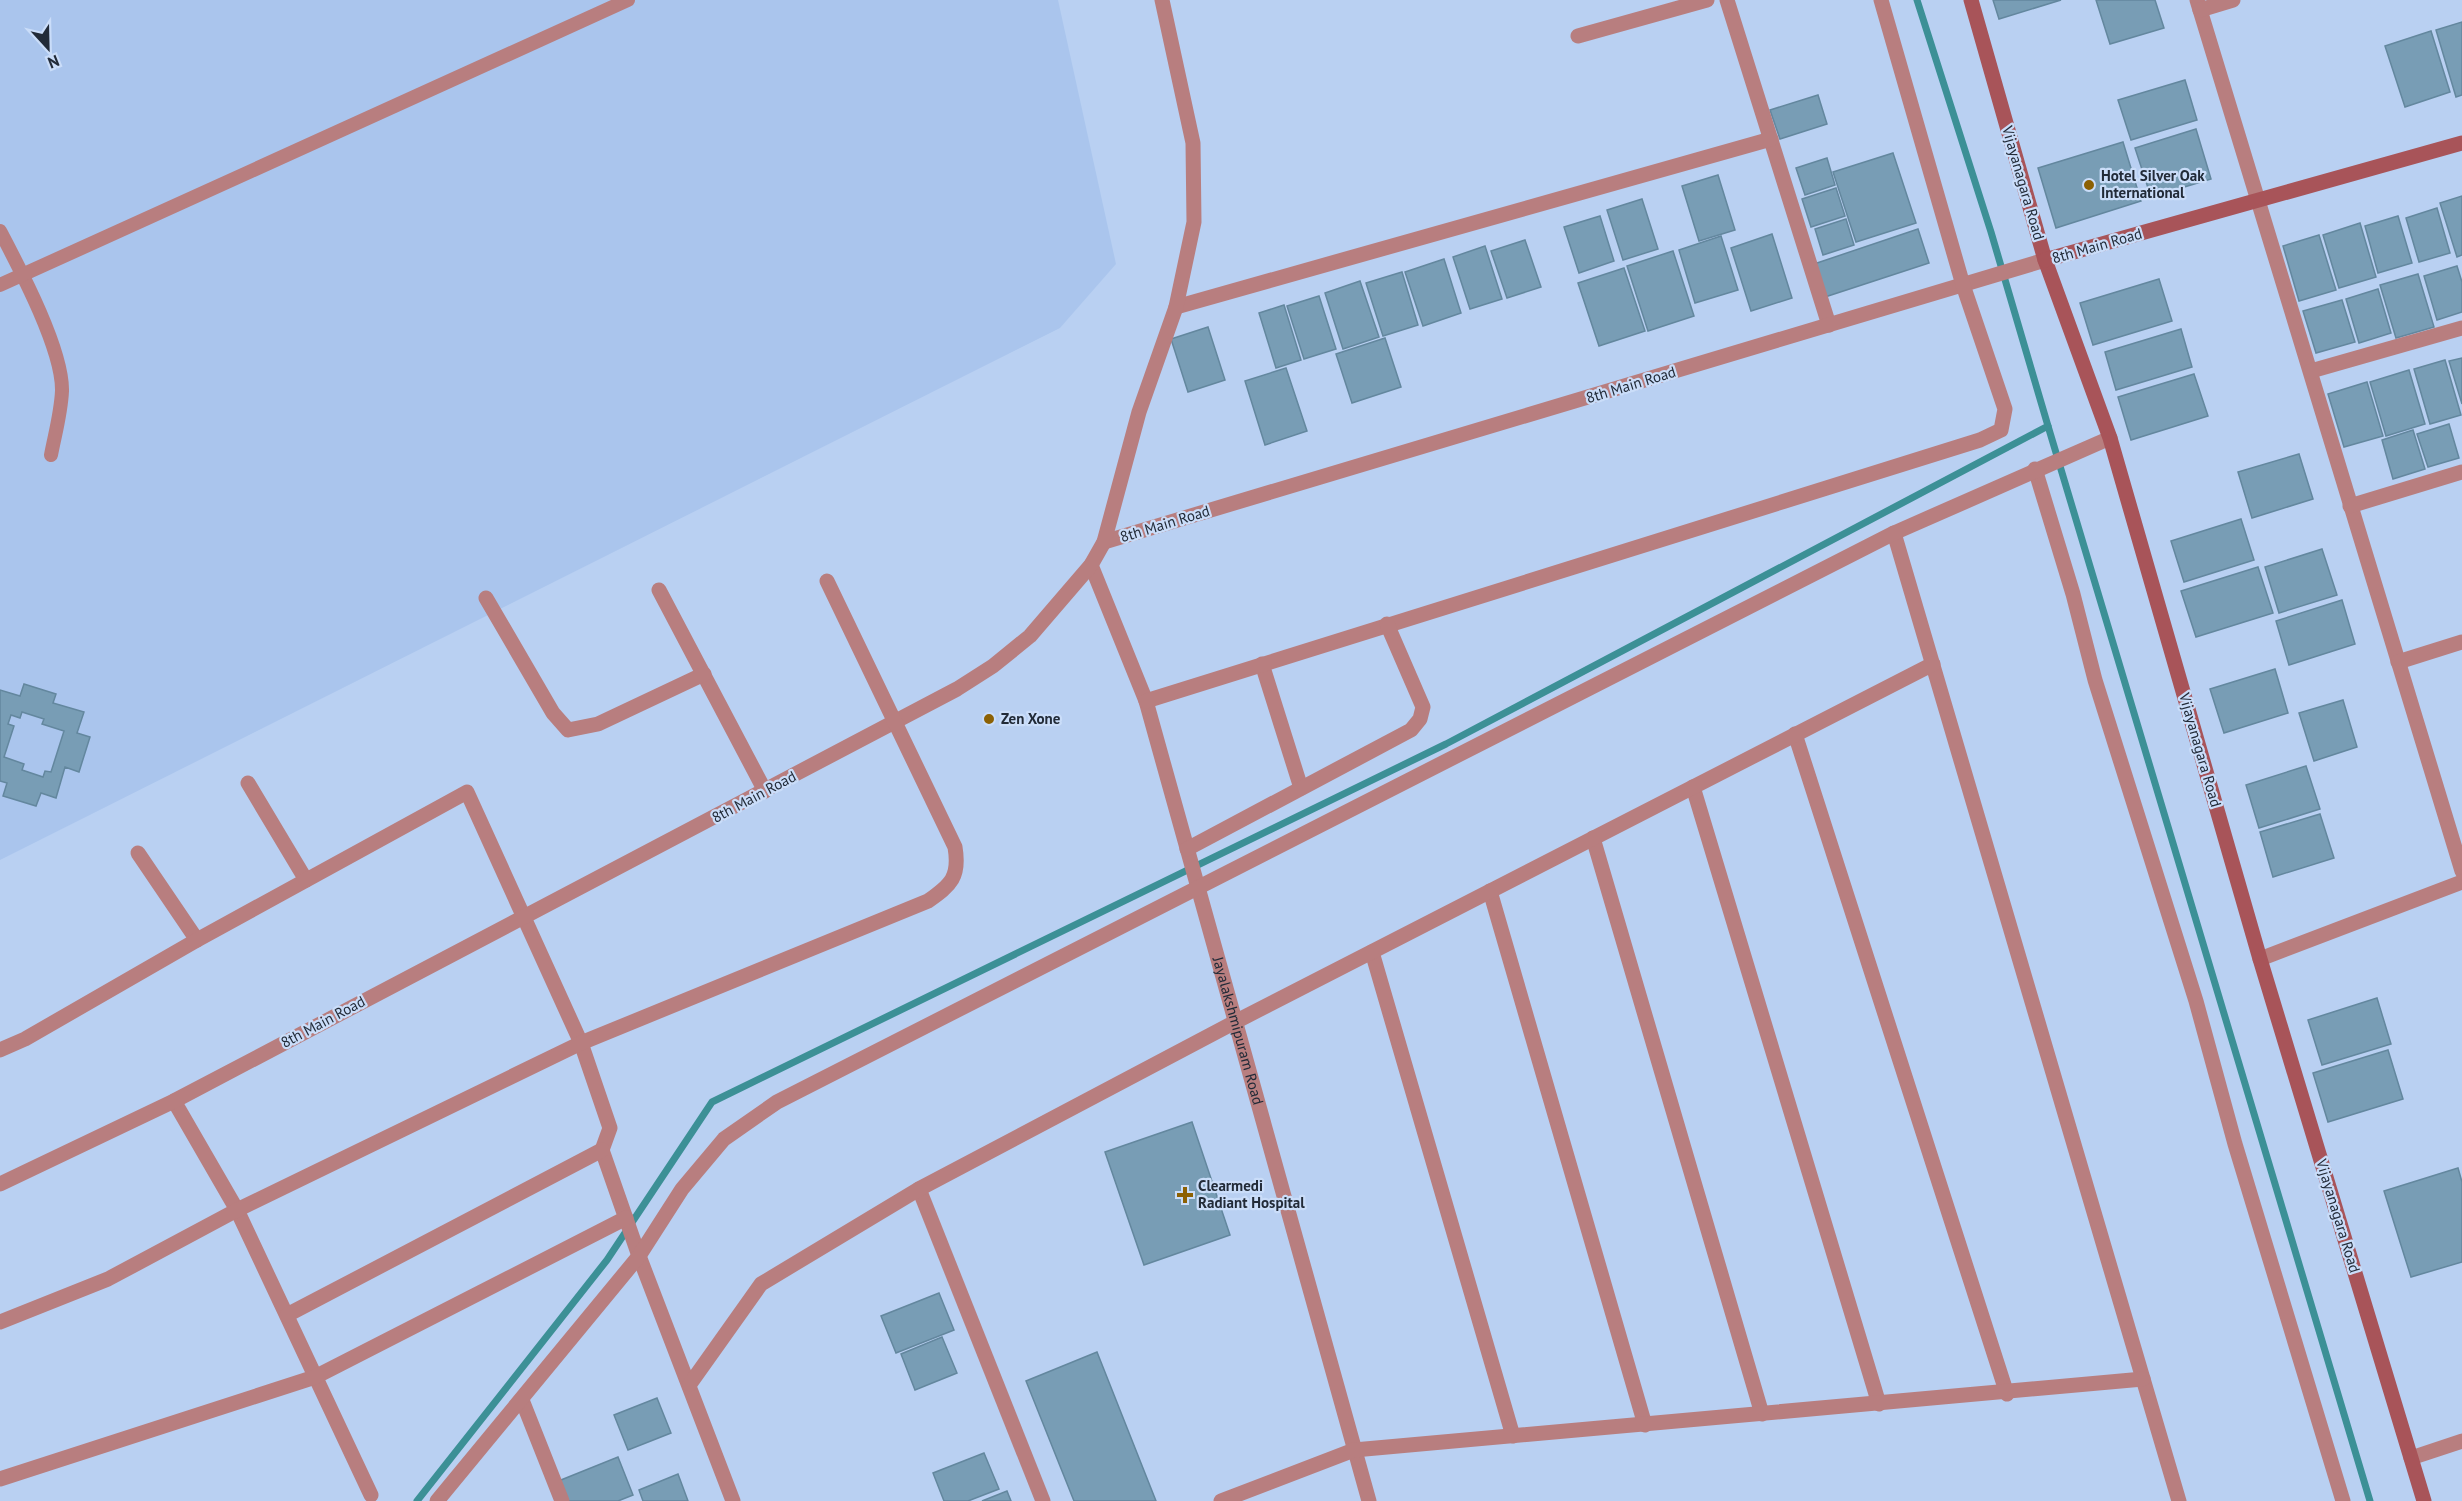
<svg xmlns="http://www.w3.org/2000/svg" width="2462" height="1501" viewBox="0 0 2462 1501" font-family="'PT Sans',sans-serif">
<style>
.built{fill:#aac5ed}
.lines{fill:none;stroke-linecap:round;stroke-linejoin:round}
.stream{stroke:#3c9096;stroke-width:7}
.building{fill:#789db5;stroke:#63879e;stroke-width:1.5;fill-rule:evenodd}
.lane{stroke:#b87e7f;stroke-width:14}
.street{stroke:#b87e7f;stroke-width:15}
.secondary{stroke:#a85459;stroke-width:15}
.poi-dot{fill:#8c6104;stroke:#caddf9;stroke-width:2}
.labels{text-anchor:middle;stroke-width:4.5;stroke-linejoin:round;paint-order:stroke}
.poi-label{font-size:15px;font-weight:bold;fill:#222b38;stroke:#caddf9;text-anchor:start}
.street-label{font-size:15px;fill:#222b38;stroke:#caddf9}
</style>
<rect width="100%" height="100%" fill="#b9d0f2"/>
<path class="built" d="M0,0H1058L1116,264L1060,328L0,860Z"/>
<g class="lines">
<g class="stream">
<path d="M2048,426L2370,1501"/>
<path d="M417,1501L607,1260L712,1102L1446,744L2048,426L1991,232L1917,0"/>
</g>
</g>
<g class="building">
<path d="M1993,0H2061L1999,19Z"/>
<path d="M2096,0H2155L2164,28L2110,44Z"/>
<path d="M2462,22V95L2456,97L2436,30Z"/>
<path d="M2431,31L2450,92L2405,107L2385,46Z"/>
<path d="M2185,80L2197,120L2131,140L2118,100Z"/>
<path d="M1818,95L1827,124L1780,139L1770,110Z"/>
<path d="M2196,129L2211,179L2151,197L2135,148Z"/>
<path d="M2123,142L2141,201L2056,228L2038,168Z"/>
<path d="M1893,153L1916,223L1856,242L1833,172Z"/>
<path d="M1827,158L1835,185L1805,195L1796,168Z"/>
<path d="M1718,175L1735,230L1699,241L1682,186Z"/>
<path d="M1836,188L1845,216L1811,227L1802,199Z"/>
<path d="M2462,196V255L2457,257L2440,203Z"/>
<path d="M1642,199L1658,249L1623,260L1607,210Z"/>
<path d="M2437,208L2450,253L2419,262L2406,218Z"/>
<path d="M1600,216L1614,261L1579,273L1564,227Z"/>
<path d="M2398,216L2412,263L2378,273L2365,226Z"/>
<path d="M1846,219L1854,245L1823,255L1815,229Z"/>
<path d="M2360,223L2376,277L2339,288L2323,235Z"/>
<path d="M1918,229L1929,263L1825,297L1814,264Z"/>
<path d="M1772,234L1792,298L1751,311L1731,248Z"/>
<path d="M2319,235L2336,290L2299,301L2283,246Z"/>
<path d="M1721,236L1738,290L1695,303L1679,250Z"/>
<path d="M1525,240L1541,287L1507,298L1491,251Z"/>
<path d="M1485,246L1502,299L1470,309L1453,257Z"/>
<path d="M1673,251L1694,316L1648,331L1627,266Z"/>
<path d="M1444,259L1461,313L1423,326L1405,272Z"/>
<path d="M2457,266L2462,282V312L2437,320L2424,276Z"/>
<path d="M1624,268L1645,331L1599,346L1578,283Z"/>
<path d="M1402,272L1418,325L1383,336L1366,283Z"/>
<path d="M2418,274L2434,327L2396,338L2380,285Z"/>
<path d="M2159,279L2172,321L2093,345L2080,303Z"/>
<path d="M1360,281L1379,337L1343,349L1325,293Z"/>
<path d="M2378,289L2391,333L2359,343L2346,299Z"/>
<path d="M1319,296L1336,349L1304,359L1287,306Z"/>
<path d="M2342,300L2355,342L2316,353L2303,311Z"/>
<path d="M1284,305L1301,360L1276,368L1259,313Z"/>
<path d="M1208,327L1225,380L1188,392L1171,339Z"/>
<path d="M2181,329L2192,367L2116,390L2105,352Z"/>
<path d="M1385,338L1401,387L1352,403L1336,354Z"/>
<path d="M2462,358V404L2449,361Z"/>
<path d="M2445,360L2461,415L2430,424L2414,369Z"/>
<path d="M1286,368L1307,431L1265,445L1245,381Z"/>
<path d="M2409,370L2425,424L2386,436L2370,382Z"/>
<path d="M2194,374L2208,416L2131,440L2118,397Z"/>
<path d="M2367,382L2383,436L2344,447L2328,394Z"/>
<path d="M2449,424L2459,458L2428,467L2417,434Z"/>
<path d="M2413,430L2425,469L2393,479L2382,440Z"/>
<path d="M2299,454L2313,499L2252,518L2238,472Z"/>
<path d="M2241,519L2254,560L2184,582L2171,541Z"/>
<path d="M2322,549L2337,595L2279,613L2265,567Z"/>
<path d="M2258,567L2273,613L2196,637L2181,591Z"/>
<path d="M2342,600L2355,644L2289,665L2276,621Z"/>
<path d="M2275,669L2288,713L2224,733L2210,689Z"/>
<path d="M24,684L56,694L53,703L84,712L77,733L90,737L79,772L65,767L56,798L41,793L36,806L3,796L7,783L0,781V690L20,696ZM22,712L44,719L42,724L64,731L51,772L45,771L43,777L22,770L24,764L4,757L14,726L8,724L11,715L20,718Z"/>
<path d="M2343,700L2357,747L2314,761L2299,713Z"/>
<path d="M2306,766L2320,809L2259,828L2246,785Z"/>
<path d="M2320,814L2334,858L2273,877L2260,832Z"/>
<path d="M2377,998L2391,1044L2322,1065L2308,1020Z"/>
<path d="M2388,1050L2403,1099L2328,1122L2313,1073Z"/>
<path d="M1192,1122L1230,1235L1144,1265L1105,1152Z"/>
<path d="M2458,1168L2462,1182V1262L2411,1277L2384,1191Z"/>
<path d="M939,1293L954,1330L896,1353L881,1316Z"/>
<path d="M942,1337L957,1373L915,1390L901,1354Z"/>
<path d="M1097,1352L1156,1501H1074L1026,1381Z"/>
<path d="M657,1398L671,1433L628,1450L614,1415Z"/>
<path d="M984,1453L999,1489L968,1501H944L933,1473Z"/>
<path d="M618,1457L633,1495L618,1501H564L556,1482Z"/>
<path d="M678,1474L688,1501H643L639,1490Z"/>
<path d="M1007,1491L1011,1501H982Z"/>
</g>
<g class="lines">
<g class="lane">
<path d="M0,231C20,269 63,350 62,391C61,413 55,434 51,455"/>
<path d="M0,285L628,0"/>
</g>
<g class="street">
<path d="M1727,0L1829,325"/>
<path d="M2197,0L2462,871"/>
<path d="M2200,10L2233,0"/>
<path d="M1578,36L1707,0"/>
<path d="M1176,307L1771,139"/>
<path d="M2311,371L2462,328"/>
<path d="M2035,469L2073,594L2095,680L2196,1001L2235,1144L2343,1501"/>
<path d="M2350,506L2462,472"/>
<path d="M1894,533L2179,1501"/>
<path d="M1104,542L2045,260"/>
<path id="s1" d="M1091,565L1146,701L1369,1501"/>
<path d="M659,590L765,791"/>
<path d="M486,598L553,713L568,730L598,724L704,674"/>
<path d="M2398,662L2462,642"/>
<path d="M1262,664L1301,788"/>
<path d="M1146,701L1980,440L2001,430L2005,409L1963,285L1881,0"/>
<path d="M1795,734L2007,1394"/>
<path d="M248,783L306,880"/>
<path d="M1693,787L1879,1404"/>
<path d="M1593,838L1762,1414"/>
<path d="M1187,849L1411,730L1420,719L1423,707L1387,624"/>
<path d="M138,853L197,940"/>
<path d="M1490,891L1645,1425"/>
<path d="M1372,952L1513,1436"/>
<path d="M2260,959L2462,882"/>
<path d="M0,1050L25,1039L197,940L467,792L581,1043L610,1128L602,1150L639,1256L733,1501"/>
<path d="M174,1101L237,1210L371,1495"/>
<path d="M0,1184L174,1101L957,689L993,666L1030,636L1091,565L1104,542L1139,412L1176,307L1194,222L1193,143L1162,0"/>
<path d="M919,1189L1043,1501"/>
<path d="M287,1315L602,1150"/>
<path d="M0,1322L108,1279L237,1210L581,1043L928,901C951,885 960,877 955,847L827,581"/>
<path d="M690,1384L761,1284L919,1189L1235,1022L1933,664"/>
<path d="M522,1400L562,1501"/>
<path d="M2411,1458L2462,1441"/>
<path d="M0,1479L315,1377L626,1218"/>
<path d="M437,1501L639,1256L682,1189L724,1139L777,1102L1894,533L2110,438"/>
<path d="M1221,1501L1354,1450L2143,1379"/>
</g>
<g class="secondary">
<path d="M1971,0L2045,260L2110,438L2260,959L2424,1501"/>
<path d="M2045,260L2462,143"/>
</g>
</g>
<g class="poi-dot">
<circle cx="2089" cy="185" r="6"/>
<circle cx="989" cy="719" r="6"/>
<path d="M1182 1186h6v6h6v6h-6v6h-6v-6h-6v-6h6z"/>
</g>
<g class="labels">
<g class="poi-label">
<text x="2101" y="181">Hotel Silver Oak<tspan x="2101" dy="17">International</tspan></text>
<text x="1001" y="724">Zen Xone</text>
<text x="1198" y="1191">Clearmedi<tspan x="1198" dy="17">Radiant Hospital</tspan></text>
</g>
<g class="street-label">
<text transform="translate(2023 183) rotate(74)" y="5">Vijayanagara Road</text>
<text transform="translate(2097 246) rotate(-16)" y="5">8th Main Road</text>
<text transform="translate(1631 385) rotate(-17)" y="5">8th Main Road</text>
<text transform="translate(1165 524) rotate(-17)" y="5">8th Main Road</text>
<text transform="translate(2200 750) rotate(74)" y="5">Vijayanagara Road</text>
<text transform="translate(754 797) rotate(-28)" y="5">8th Main Road</text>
<text transform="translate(323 1022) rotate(-28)" y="5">8th Main Road</text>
<text dy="5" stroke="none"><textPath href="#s1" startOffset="489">Jayalakshmipuram Road</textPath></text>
<text transform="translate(2338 1216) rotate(73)" y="5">Vijayanagara Road</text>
</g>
</g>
<g transform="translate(48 48) rotate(158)" stroke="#caddf9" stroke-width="4.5" paint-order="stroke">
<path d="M0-4.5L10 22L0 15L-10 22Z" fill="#222b38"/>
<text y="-9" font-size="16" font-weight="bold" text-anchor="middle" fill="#222b38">N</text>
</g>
</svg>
